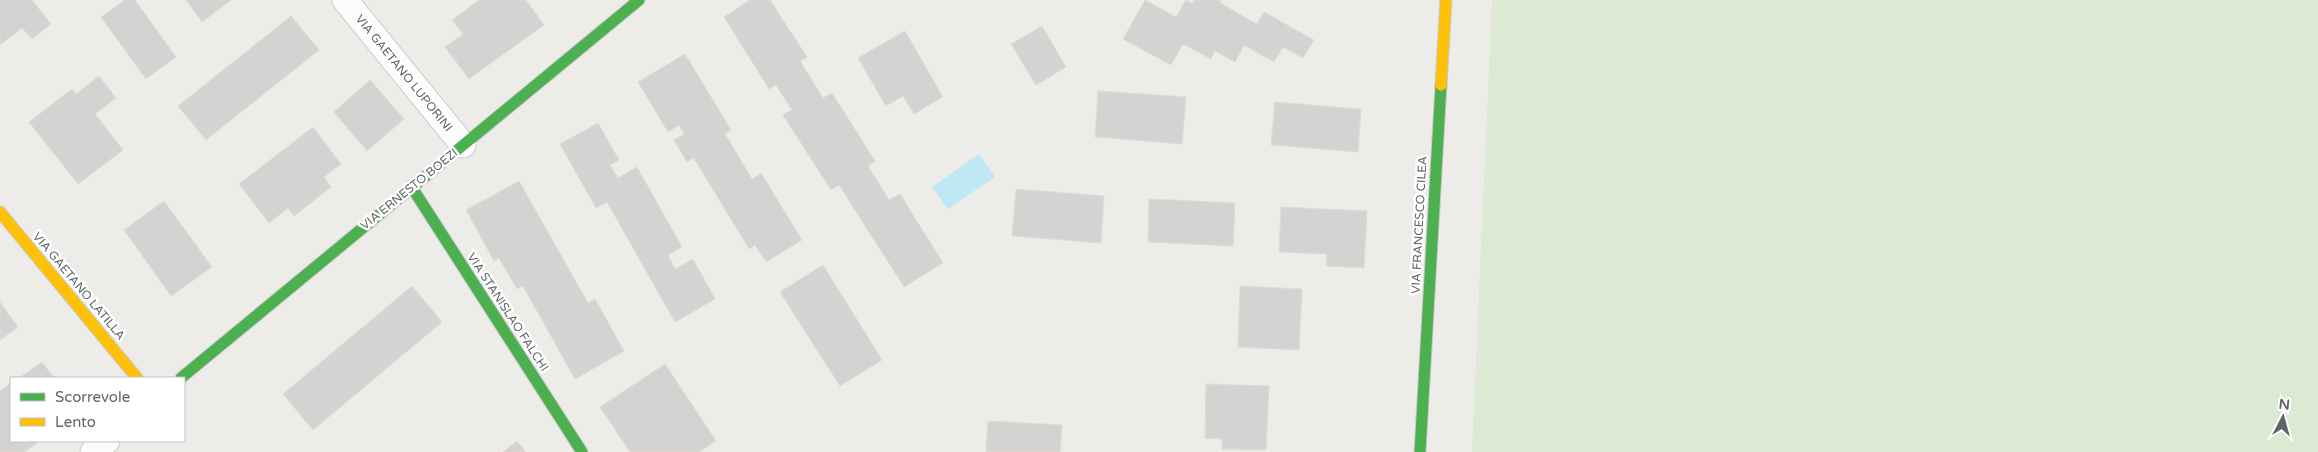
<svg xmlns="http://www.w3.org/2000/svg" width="2318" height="452" viewBox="0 0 2318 452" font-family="'Varela Round',sans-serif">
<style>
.green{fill:#dbe9d5}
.water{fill:#bfe8f6}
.building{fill:#d5d3d2;stroke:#dedbd8}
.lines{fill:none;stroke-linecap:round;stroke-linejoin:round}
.street-casing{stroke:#cacaca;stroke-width:27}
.fast-casing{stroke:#c8c9c8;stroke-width:13}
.slow-casing{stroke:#c8c9c8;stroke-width:13}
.street{stroke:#fcfcfc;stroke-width:25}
.fast{stroke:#4caf50;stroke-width:11}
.slow{stroke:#ffc107;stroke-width:11}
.labels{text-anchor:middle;stroke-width:5;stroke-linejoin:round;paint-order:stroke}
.street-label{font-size:12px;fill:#5f6467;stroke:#fff}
</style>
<rect width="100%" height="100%" fill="#eeece9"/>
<path class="green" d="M1492,0H2318V452H1472Z"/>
<path class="water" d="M979,154L995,177L948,209L932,187Z"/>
<g class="building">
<path d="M0,0H32L51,24L32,39L22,28L0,45Z"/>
<path d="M125,0H135L176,57L146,79L101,17Z"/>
<path d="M186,0H231L202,22Z"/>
<path d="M479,0H526L544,25L469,79L445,47L463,34L452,20Z"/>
<path d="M750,0H770L807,57L800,61L823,98L832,93L875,161L868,166L889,200L900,194L943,263L904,287L839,185L831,190L783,115L792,110L776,85L769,89L724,17Z"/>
<path d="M1145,0L1176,17L1186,0L1192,4L1194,0H1221L1220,3L1257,24L1264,12L1314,40L1303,58L1283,47L1274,62L1244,45L1235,62L1215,51L1211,59L1183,44L1171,65L1123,39Z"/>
<path d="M291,16L319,50L206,140L178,106Z"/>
<path d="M1042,26L1066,67L1036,85L1011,44Z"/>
<path d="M905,31L943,97L914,114L903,96L886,106L858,58Z"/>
<path d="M685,54L731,130L725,134L752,179L761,173L802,240L766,262L755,245L749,249L694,158L687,162L674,140L684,134L679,125L668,132L638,82Z"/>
<path d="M99,76L116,98L95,114L123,150L78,184L29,122L72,89L76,94Z"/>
<path d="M370,80L404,119L367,151L334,112Z"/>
<path d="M1098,91L1186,97L1182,144L1095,137Z"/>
<path d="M1275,102L1361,109L1358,152L1271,145Z"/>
<path d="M598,123L619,160L610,165L618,178L637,167L682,247L668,255L675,269L693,259L715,299L675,322L607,202L596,208L560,144Z"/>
<path d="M313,127L341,164L324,177L331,187L294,216L288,208L269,223L239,184Z"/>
<path d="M519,181L588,303L595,299L624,351L575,379L523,286L517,289L499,258L494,261L466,210Z"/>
<path d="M1016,189L1104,196L1101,243L1012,236Z"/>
<path d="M1149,199L1235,203L1233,246L1148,242Z"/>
<path d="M164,201L212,267L171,296L124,230Z"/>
<path d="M1281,207L1367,211L1364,268L1326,266L1327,254L1279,252Z"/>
<path d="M823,265L882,360L840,386L780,292Z"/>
<path d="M412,286L442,322L313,430L283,394Z"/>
<path d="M1240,286L1302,289L1299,350L1238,347Z"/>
<path d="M0,302L18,327L0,340Z"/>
<path d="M42,362L54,378H19Z"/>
<path d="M665,364L716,441L699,452H630L600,407Z"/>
<path d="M11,383V441H40L24,452H0V391Z"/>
<path d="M1206,384L1269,386L1266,450L1222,449V439L1205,438Z"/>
<path d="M988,421L1062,425L1060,452H986Z"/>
<path d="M517,441L526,452H503Z"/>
</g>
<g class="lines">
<g class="street-casing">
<g id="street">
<path d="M345,0L463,145"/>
<path d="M93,452L107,441"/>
</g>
</g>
<g class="fast-casing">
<g id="fast">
<path d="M411,186L582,452"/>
<path d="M181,378L639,0"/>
<path d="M1420,452L1441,85"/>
</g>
</g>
<g class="slow-casing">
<g id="slow">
<path d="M1441,85L1446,0"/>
<path d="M0,212L137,378"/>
</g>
</g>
<use href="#street" class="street"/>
<use href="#fast" class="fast"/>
<use href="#slow" class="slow"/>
</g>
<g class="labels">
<g class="street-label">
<text transform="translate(404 73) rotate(51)" y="4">VIA GAETANO LUPORINI</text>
<text transform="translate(409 189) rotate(-39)" y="4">VIA ERNESTO BOEZI</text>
<text transform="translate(1419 225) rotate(-87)" y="4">VIA FRANCESCO CILEA</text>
<text transform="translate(79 286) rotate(50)" y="4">VIA GAETANO LATILLA</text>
<text transform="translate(508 312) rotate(57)" y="4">VIA STANISLAO FALCHI</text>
</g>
</g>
<rect x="10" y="377" width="175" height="65" fill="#ffffff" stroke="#bfc1c2"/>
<rect x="20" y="393" width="25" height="8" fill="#4caf50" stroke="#bfc1c2"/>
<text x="55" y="402" font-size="15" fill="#5f6467">Scorrevole</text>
<rect x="20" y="418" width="25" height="8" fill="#ffc107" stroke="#bfc1c2"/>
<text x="55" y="427" font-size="15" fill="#5f6467">Lento</text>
<g transform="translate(2283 417) rotate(6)" stroke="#ffffff" stroke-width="4" paint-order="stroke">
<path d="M0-4L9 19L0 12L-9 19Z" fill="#5f6467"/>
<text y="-8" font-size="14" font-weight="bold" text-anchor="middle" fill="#5f6467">N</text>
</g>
</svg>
